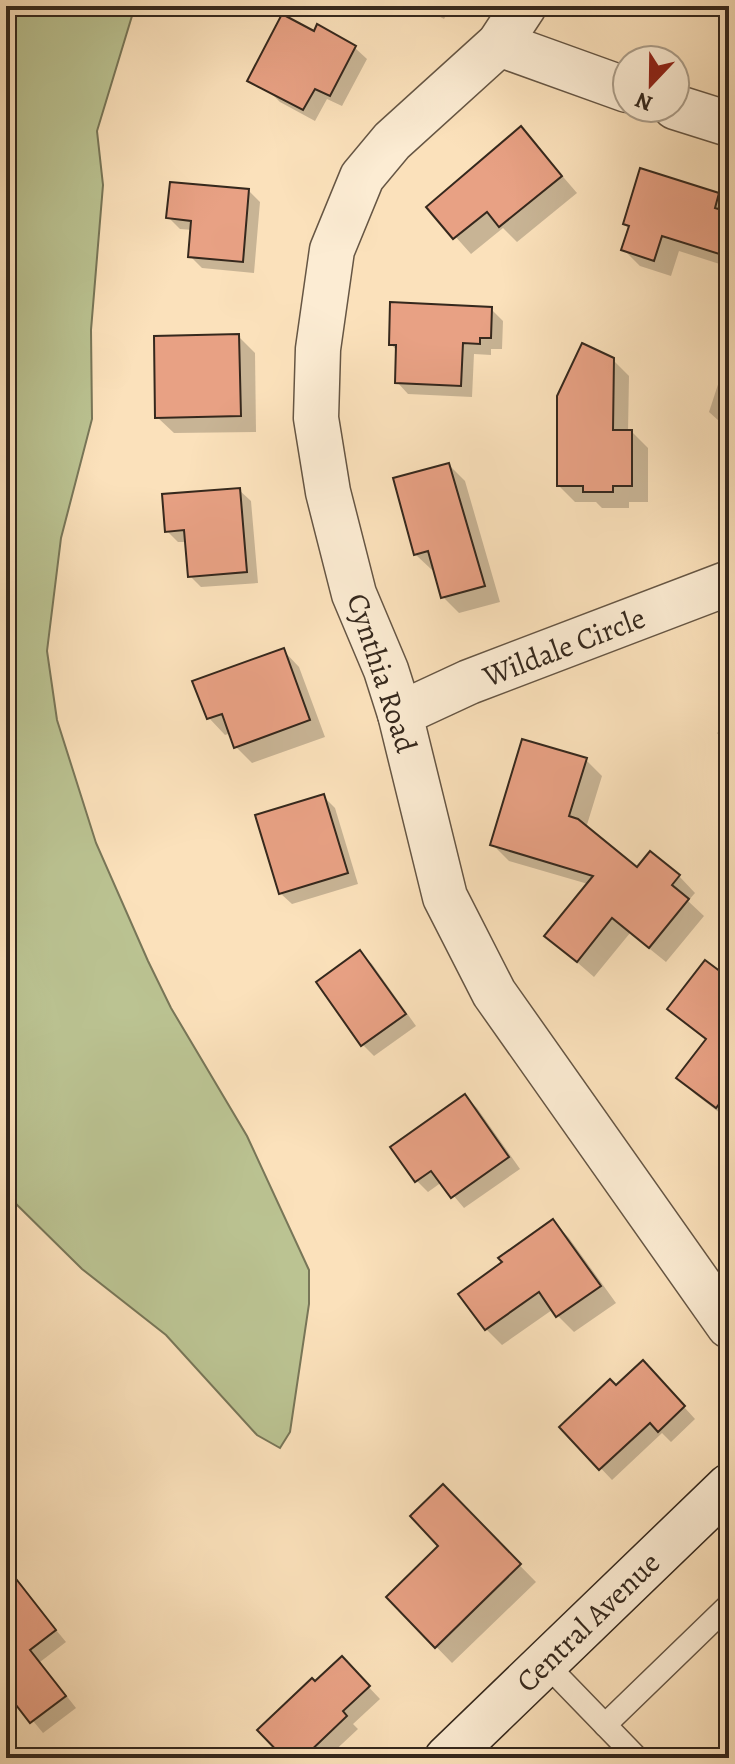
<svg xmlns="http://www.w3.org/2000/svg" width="735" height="1764" viewBox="0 0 735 1764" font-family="Alegreya,serif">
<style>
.green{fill:#bbc392;stroke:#787658;stroke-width:2}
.shadow{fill:#0003}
.building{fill:#e8a184;stroke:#35281d;stroke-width:2}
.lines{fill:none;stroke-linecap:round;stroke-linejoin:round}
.lane-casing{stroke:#665644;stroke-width:25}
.street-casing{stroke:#665644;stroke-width:47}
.secondary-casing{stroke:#35281d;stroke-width:47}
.lane{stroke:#fcecd3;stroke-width:22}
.street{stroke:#fcecd3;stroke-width:44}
.secondary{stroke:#fcecd3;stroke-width:44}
.labels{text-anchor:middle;stroke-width:6;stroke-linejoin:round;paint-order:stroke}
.street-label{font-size:30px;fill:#35281d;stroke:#fcecd3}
</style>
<rect width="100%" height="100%" fill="#fbe1bb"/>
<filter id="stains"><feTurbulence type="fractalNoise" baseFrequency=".0025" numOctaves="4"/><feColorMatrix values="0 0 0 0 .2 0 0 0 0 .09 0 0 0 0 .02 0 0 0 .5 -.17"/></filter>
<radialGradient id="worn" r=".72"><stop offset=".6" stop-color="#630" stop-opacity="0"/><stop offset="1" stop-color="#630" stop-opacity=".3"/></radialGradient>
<path class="green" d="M6,6H135L97,131L103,185L91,330L92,419L61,538L47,651L57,720L96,843L148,961L171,1008L247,1136L309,1270V1304L290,1432L280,1448L257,1435L166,1335L82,1269L6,1194Z"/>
<g class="shadow">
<path d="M420,6H451L444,19Z"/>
<path d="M318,27L355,48L367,59L342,106L327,99L315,121L280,102L268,90Z"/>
<path d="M521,128L577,193L517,242L503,228L471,254L429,207Z"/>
<path d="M249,191L260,202L254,273L202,268L190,256L193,230L180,229L168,217Z"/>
<path d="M718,195L729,206V267L679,251L671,276L640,266L623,249L630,228L626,223Z"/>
<path d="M491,309L503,321L502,349H491V355L474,354L472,397L408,394L397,382L398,352L391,344Z"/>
<path d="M238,336L255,353L256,432L174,433L157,417Z"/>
<path d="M612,359L629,376L628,432H632L648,448V502H629V508H602L596,502H575L559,486Z"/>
<path d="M726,360L729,361V430L709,412Z"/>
<path d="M449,465L465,481L500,602L459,613L443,597L435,569L432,570L415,554Z"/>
<path d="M239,490L251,501L258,583L201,587L190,576L187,542H178L167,531Z"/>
<path d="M283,650L299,667L325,737L252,763L236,747L231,733L225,735L209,718Z"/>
<path d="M729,723V747L717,733Z"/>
<path d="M586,760L602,776L586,828L638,869L679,876L695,893L688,901L704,916L666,962L630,933L594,977L547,936L588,884L509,861L492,844Z"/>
<path d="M323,796L335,808L358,884L292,904L280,893Z"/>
<path d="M360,953L372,964L416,1026L374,1056L363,1045L319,983Z"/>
<path d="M729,981V1120L695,1094L679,1078L707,1041L670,1009Z"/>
<path d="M465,1096L477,1108L520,1169L464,1208L442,1182L428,1192L417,1181Z"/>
<path d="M553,1221L569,1238L616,1303L574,1332L552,1310L502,1345L486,1329L505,1263Z"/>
<path d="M654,1374L695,1419L671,1442L662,1433L612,1480L562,1427L616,1387Z"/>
<path d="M6,1457L14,1468L6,1474Z"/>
<path d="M443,1487L536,1582L452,1663L388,1597L441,1546Z"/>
<path d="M22,1589L66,1642L40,1662L76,1708L43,1733L6,1688V1601Z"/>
<path d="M342,1659L380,1699L353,1724L358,1729L327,1758H287L315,1683Z"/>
</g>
<g class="building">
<path d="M282,14L314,31L317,24L356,46L330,96L315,89L303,110L247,81Z"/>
<path d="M521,126L562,176L499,227L487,212L453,239L426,207Z"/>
<path d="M640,168L719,193L715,208L729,212V257L662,236L654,261L621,250L629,226L623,224Z"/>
<path d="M170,182L249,189L243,262L188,257L191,221L166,218Z"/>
<path d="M390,302L492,307L491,338H480V344L463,343L461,386L395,383L396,345H389Z"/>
<path d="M239,334L241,416L155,418L154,336Z"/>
<path d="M582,343L614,358L613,430H632V486H613V492H583V486H557V396Z"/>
<path d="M449,463L485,586L441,598L428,551L414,555L393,478Z"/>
<path d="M240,488L247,572L188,577L184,530L165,532L162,494Z"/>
<path d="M284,648L310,720L234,748L222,714L207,719L192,681Z"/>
<path d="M522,739L587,758L569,816L578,819L637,867L650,851L680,875L672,885L689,899L649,948L612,918L577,962L544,936L593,876L490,845Z"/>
<path d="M324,794L348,873L279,894L255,815Z"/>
<path d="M360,950L406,1014L361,1046L316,982Z"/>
<path d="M705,960L729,978V1091L716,1108L676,1078L706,1039L667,1009Z"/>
<path d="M465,1094L509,1157L451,1198L431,1171L415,1182L390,1147Z"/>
<path d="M553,1219L601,1286L556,1317L539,1292L485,1330L458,1294L502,1262L498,1258Z"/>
<path d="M643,1360L685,1406L658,1432L650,1423L599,1470L559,1427L610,1379L616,1385Z"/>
<path d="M443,1484L521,1564L435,1648L386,1597L438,1546L410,1516Z"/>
<path d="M6,1566L56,1630L30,1650L66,1696L30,1723L6,1692Z"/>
<path d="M342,1656L370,1686L343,1711L347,1716L303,1758H284L257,1730L312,1678L315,1681Z"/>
</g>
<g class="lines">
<g class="lane-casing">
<g id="lane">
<path d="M545,1663L637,1758"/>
<path d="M605,1725L729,1605"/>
</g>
</g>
<g class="street-casing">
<g id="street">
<path d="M524,6L499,44L392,141L362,177L332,250L318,349L316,418L328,492L354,594L386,670L400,714L445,897L494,993L729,1326"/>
<path d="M499,44L627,90"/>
<path d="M675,107L729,124"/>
<path d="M400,714L469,682L729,583"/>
</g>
</g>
<g class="secondary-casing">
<path id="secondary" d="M447,1758L729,1486"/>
</g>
<use href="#lane" class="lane"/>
<use href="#street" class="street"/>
<use href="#secondary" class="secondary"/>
</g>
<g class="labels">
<g class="street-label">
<text transform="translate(564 647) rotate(-21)" y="10">Wildale Circle</text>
<text transform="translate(382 673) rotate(72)" y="10">Cynthia Road</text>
<text transform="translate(588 1622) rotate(-44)" y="10">Central Avenue</text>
</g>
</g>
<rect width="735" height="1764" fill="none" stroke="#fbe1bb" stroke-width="32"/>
<rect x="8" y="8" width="719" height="1748" fill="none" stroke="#35281d" stroke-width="4"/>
<rect x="16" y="16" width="703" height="1732" fill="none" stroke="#35281d" stroke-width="2"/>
<g transform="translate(651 84) rotate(202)"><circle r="38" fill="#fcecd3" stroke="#ac9e8a" stroke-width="2"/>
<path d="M0-6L14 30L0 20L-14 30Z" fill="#8f2418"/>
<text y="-12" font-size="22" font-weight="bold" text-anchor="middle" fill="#35281d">N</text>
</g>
<rect width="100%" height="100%" filter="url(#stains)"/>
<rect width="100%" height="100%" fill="url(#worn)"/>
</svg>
